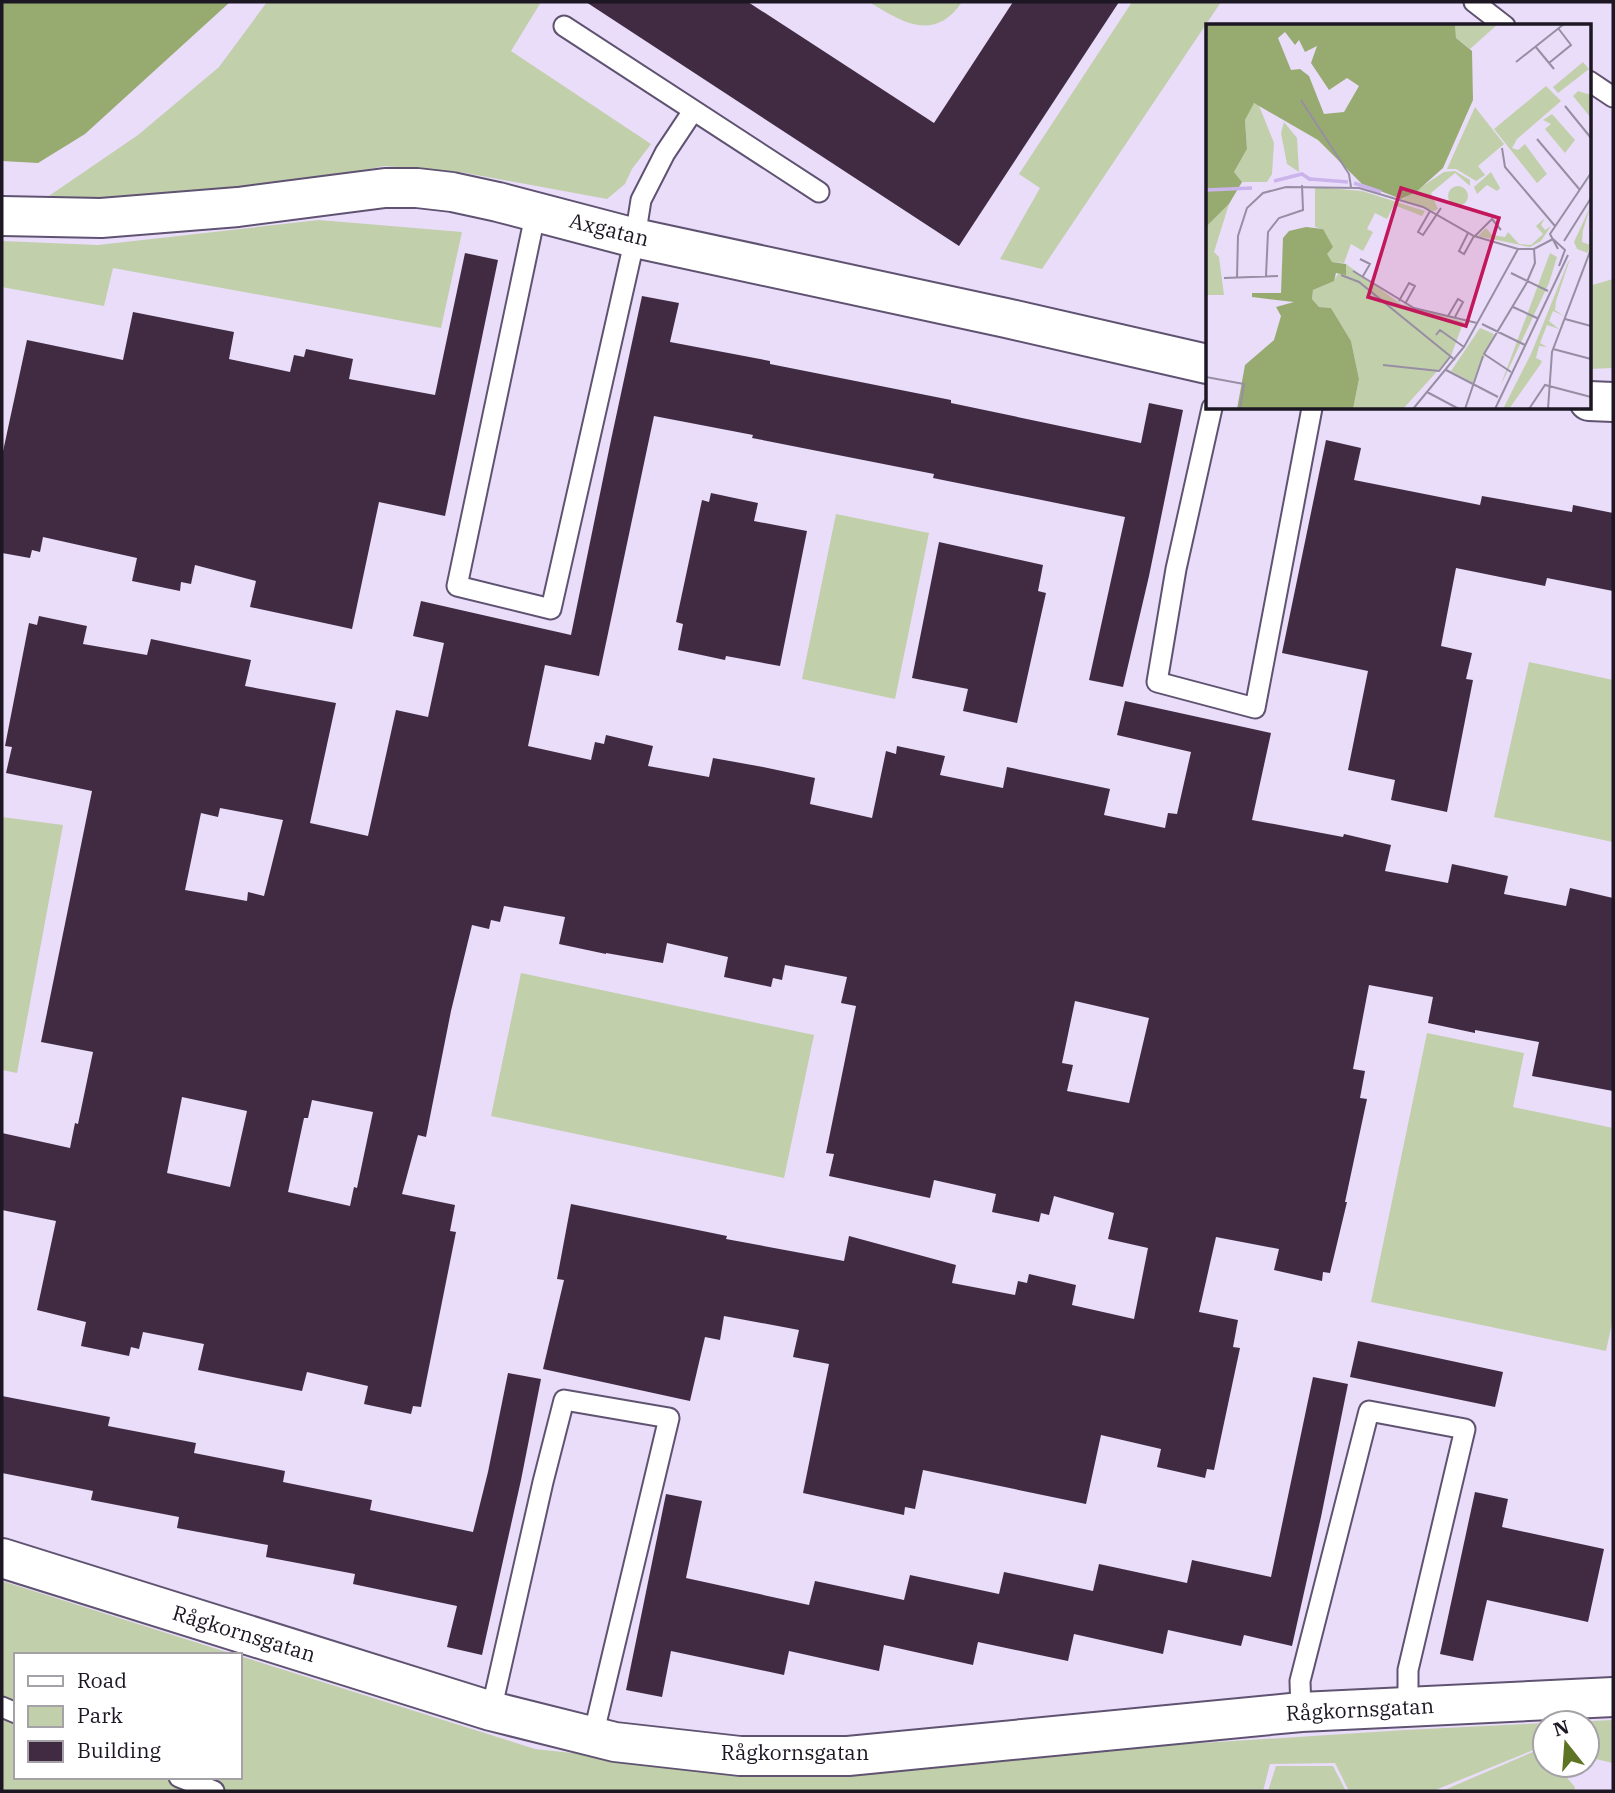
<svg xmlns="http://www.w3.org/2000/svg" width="1615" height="1793" viewBox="0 0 1615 1793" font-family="'IBM Plex Serif',serif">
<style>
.green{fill:#c2cfab}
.forest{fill:#97ab71}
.building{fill:#412b43;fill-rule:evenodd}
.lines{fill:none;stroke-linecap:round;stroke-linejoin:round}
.service-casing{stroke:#5f5371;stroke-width:23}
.minor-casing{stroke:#5f5371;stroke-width:42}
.service{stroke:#fff;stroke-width:19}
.minor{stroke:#fff;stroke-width:38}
.labels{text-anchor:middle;stroke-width:7;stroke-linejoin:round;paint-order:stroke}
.street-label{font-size:21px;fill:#1d1724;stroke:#fff}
.inset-river{fill:none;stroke:#cbb4ec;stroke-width:3.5}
.inset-road{fill:none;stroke:#978ea4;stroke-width:2}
.view{fill:#c2185b;fill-opacity:0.15;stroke:#c2185b;stroke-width:3.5}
.inset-edge{fill:none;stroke:#1d1724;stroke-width:3.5}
</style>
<rect width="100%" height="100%" fill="#e9ddfa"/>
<g class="green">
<path d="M267,2H541L511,51L651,144L632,169L625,184L607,199L460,172L384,166L246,195L43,200L138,135L219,67Z"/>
<path d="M869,2H962C934,43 902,22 869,2Z"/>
<path d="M1132,2H1221L1042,269L1000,259L1040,188L1019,174Z"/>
<path d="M319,220L462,232L441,328L113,268L104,306L2,287V241L98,245Z"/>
<path d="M1613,279V368L1589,369V286Z"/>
<path d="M836,514L929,533L895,699L802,679Z"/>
<path d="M1529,662L1613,680V842L1494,817Z"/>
<path d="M2,817L63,825L17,1073L2,1070Z"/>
<path d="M521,973L814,1035L784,1178L491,1116Z"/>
<path d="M1427,1033L1524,1053L1513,1107L1613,1128V1318L1606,1351L1371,1302Z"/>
<path d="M2,1581L236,1655H16V1777H240V1656L535,1749L749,1772L1405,1730L1545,1723V1746H1543L1433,1791H1349L1335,1763L1270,1764L1263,1791H2Z"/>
<path d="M1613,1720V1763L1587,1757V1723H1550Z"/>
<path d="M1542,1748L1545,1752V1765H1556L1575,1787L1574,1791H1442Z"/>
<path d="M1276,1766H1333L1346,1791H1268Z"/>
</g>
<path class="forest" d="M2,2H230L85,134L38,163L2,161Z"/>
<g class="building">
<path d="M586,2H748L934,123L1013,2H1119L959,246Z"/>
<path d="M465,253L498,260L445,516L379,502L352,629L250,607L256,581L195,565L191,584L181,582L180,591L132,581L137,558L43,537L40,552L32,550L30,558L2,553V456L27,340L123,360L133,312L234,332L229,359L290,372L294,355L304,357L306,349L353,359L349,379L435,395Z"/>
<path d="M642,296L679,303L670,342L770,361V364L951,400V403L1141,443L1149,403L1183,410L1149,576L1123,687L1089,680L1125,517L933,478L934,474L752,438L753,435L654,416L599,676L545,665L528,746L591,760L595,742L604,744L606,735L653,746L648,766L709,777L713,758L763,767L815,778L810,804L872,818L886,751L896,754L897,746L945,756L940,775L1003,788L1007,767L1110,789L1104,815L1165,828L1168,813L1177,814L1191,752L1117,735L1125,701L1271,733L1252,820L1343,837L1344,834L1391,845L1385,871L1448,883L1452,864L1508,876L1504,894L1566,906L1570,888L1613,898V1091L1532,1076L1539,1042L1475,1030V1033L1428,1023L1433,997L1369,985L1353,1069L1365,1071L1360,1098L1367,1099L1345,1202H1347L1330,1273L1323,1272L1322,1281L1274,1270L1279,1249L1216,1237L1199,1312L1238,1320L1233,1347L1240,1348L1214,1470L1207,1469L1205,1478L1157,1467L1161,1449L1101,1435L1086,1504L923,1470L915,1509L905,1507L904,1515L803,1493L829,1364L793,1357L799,1330L724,1316L720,1340L705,1337L690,1401L543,1369L564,1280L557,1279L571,1204L727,1236L726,1239L844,1261L849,1236L956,1265L952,1283L1015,1295L1018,1281L1027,1283L1029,1274L1076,1285L1072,1305L1134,1319L1148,1248L1108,1239L1114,1213L1054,1196L1049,1215L1041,1213L1039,1222L992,1212L996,1194L934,1180L930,1198L829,1176L834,1154L826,1153L856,1006L841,1003L847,977L785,965L782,980L773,978L771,987L724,977L728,957L667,943L663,963L606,953V954L559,944L565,917L504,906L500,922L491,920L489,929L472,925L451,1011L426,1137L418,1135L402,1194L455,1205L450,1231L456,1232L421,1407L413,1406L411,1414L364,1404L368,1386L307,1372L302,1391L198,1370L204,1344L143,1332L139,1349L131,1347L129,1356L81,1346L86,1322L37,1310L56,1221L2,1210V1133L70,1148L75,1123L78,1124L93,1052L41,1042L92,791L6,773L12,747L5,746L29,623L37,625L39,616L87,626L83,644L147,655L151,639L251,660L245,686L336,703L310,823L368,836L396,710L428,717L444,643L413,636L421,601L571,635L611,440ZM220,808L283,820L264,896L248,892L247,901L185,890L201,813L218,817ZM1075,1001L1149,1018L1129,1103L1067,1091L1073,1065L1062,1063ZM182,1097L247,1111L230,1187L167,1173ZM312,1100L373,1112L357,1188L354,1187L350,1206L288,1192L304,1118H308Z"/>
<path d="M1326,440L1361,448L1354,480L1480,505L1482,496L1572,512L1573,505L1613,513V591L1547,578L1545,586L1456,568L1441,646L1472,653L1466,679L1473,680L1447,812L1391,800L1395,780L1348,770L1368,671L1282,653Z"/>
<path d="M711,493L758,503L754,521L807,531L780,666L726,656L725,660L678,650L683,624L676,622L702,500L709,502Z"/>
<path d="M939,542L1043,565L1038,591L1046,593L1017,723L963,711L968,689L912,678Z"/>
<path d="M1358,1341L1503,1372L1495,1407L1350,1377Z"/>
<path d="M508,1373L541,1379L521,1480L482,1655L447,1647L457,1606L353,1584L355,1574L266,1557L268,1545L177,1528L179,1517L91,1500L93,1491L2,1473V1396L110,1417L108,1426L196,1443L194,1453L285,1471L283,1482L372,1500L370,1510L473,1532L488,1472Z"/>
<path d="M1313,1377L1348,1384L1321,1517L1292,1646L1244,1635L1241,1646L1168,1630L1163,1654L1074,1634L1068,1661L978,1642L973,1665L884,1645L879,1671L789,1651L784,1675L671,1651L662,1697L626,1690L666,1494L702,1501L686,1578L809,1605L815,1581L904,1600L910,1575L999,1594L1004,1572L1093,1591L1099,1564L1187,1583L1192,1560L1271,1577Z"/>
<path d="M1475,1492L1508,1499L1502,1527L1604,1549L1588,1622L1487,1600L1473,1661L1440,1654Z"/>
</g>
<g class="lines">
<g class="service-casing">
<g id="service">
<path d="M1474,2L1505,26"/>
<path d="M564,26L819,192"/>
<path d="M1589,81L1613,97"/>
<path d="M536,211L457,586L551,609L635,238L641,200L665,153L693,111"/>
<path d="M1212,408L1176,569L1157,682L1255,708L1312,408"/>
<path d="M2,1707L16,1713"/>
<path d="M491,1711L543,1482L564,1400L669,1418L593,1736"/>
<path d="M1301,1712L1300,1681L1369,1411L1465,1429L1408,1670V1708"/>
<path d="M179,1777L214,1791"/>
</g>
</g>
<g class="minor-casing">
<g id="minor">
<path d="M2,216L101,218L238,207L385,188H417L452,192L498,202L635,238L1006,318L1207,364"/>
<path d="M1589,401L1613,402"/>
<path d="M2,1558L491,1711L615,1742L740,1756H848L1301,1712L1613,1697"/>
</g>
</g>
<use href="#service" class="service"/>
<use href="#minor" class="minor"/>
</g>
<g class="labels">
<g class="street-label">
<text transform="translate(609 230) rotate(14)" y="7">Axgatan</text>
<text transform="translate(244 1634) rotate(17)" y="7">Rågkornsgatan</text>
<text transform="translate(1360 1710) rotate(-3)" y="7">Rågkornsgatan</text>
<text x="795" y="1760">Rågkornsgatan</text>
</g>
</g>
<g transform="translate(1206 24)">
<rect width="385" height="385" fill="#e9ddfa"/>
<path d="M249,0H292L264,25L250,14ZM377,38L383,45L352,69L347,63ZM340,62L355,77L311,115L306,124L312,126L319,120L341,150L331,159L288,105ZM372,67L385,71V94L367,72ZM52,79L68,119L66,150L61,158H36L28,148L41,125L39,96L46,80ZM269,83L298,120L272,142L279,151L270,157L250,145H241ZM346,90L369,116L359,129L339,105L345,100L337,96ZM78,98L91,114L93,148L81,140L75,109ZM249,147L264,156V162L249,149L225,169L232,185L228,187L194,177L238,148ZM285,148L294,164L291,167L281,161L271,170L268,163ZM242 172a10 10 0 1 1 20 0a10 10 0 1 1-20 0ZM109,163L156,167L219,187L216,192L188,181L181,195L169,189L161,205L167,208L157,227L145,220L138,239L126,238L120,230L117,205L109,203ZM23,180L8,228L13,233L18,271H0V203ZM385,181L377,206L376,218L384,221L382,229L371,225L368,218ZM339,194L335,201L339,206L345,202L335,217L324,223L272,212L280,204L286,211L299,213L302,208L313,220L325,221L337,210L330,202ZM344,229L351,233L343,259L294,363ZM369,234L363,238L350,277L349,286L358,292L347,287L343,297L353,305L341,301L334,319L341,323L333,322L330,334L336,337L334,341L303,385H297L325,330L362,238ZM140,240L195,280L268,301L257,299L245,332L197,385H147L153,355L145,317L125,284L113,283L106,275L107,266L127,257ZM274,304L288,310L267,359L245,347Z" fill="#c2cfab"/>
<path d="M0,0H249L250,14L266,27L267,76L237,144L210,168L195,175L156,160L112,116L48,79L39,96L41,125L28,148L36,158L23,180L0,203ZM79,8L89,21L93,16L99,28L111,22L105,39L123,66L141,54L153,62L138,88L118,90L103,52L94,45L85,46L72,14ZM100,203L117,205L127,223L121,230L126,238L140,240V251L130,249L128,257L107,266L106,275L113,283L125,284L145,317L153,355L147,385H31L39,341L68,316L75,292L70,283L88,278L46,273V269H75L77,214L83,207Z" fill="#97ab71" fill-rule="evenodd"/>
<path class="inset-river" d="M104,155L142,158M68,157L96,150L105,156M148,159L175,168M0,166L46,164"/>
<path class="inset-road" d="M329,22L348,45M310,38L358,0M343,39L365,21L352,4M95,76L143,150L145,163M359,82L385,114M331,115L374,166M296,124L299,143L349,202M224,187L212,208L217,211L235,184M262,209L253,227L258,230L268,212M269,212L286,195L295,206M347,215L359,226L353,242M358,217L385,174M352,225L344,210L385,149M154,235L164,240L157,252M147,247L208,284L271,299M305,249L342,267M135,251L153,258L249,336M60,252L62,208L73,194L97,186L96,161M31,253L32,212L41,184L57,169L80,163L153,164L217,183L268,212L312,225H328L347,215M18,254L72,252M193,277L203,259L209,262L199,280M307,283L331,294M242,292L252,275L257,278L249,293M359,295L385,302M276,300L319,321M230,311L234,306L258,323M347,325L385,335M177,341L233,347L244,333M240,346L292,373M305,348L278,330L320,260L329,239L328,225M0,353L38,360L34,385M221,368L253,385M207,385L258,323L312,225M259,385L277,332M289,385L362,231M323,385L339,361L385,373M342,385L346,328L385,225"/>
<path class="view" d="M195,164L293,194L260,302L162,273Z"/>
<rect width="385" height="385" class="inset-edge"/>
</g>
<rect width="1615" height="1793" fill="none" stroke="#1d1724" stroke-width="7"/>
<rect x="14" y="1653" width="228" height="126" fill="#ffffff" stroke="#a5a2a7" stroke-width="2"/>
<rect x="28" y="1676" width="35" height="10" fill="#ffffff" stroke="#a5a2a7" stroke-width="2"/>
<text x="77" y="1688" font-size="21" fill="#1d1724">Road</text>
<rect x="28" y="1706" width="35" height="21" fill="#c2cfab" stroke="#a5a2a7" stroke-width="2"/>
<text x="77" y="1723" font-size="21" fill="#1d1724">Park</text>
<rect x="28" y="1741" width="35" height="21" fill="#412b43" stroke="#a5a2a7" stroke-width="2"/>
<text x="77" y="1758" font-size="21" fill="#1d1724">Building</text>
<g transform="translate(1566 1744) rotate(343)"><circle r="33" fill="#ffffff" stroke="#a5a2a7" stroke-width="2"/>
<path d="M0-5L12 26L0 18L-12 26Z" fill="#5e7425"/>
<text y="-10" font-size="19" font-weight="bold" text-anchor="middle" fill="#1d1724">N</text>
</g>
</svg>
